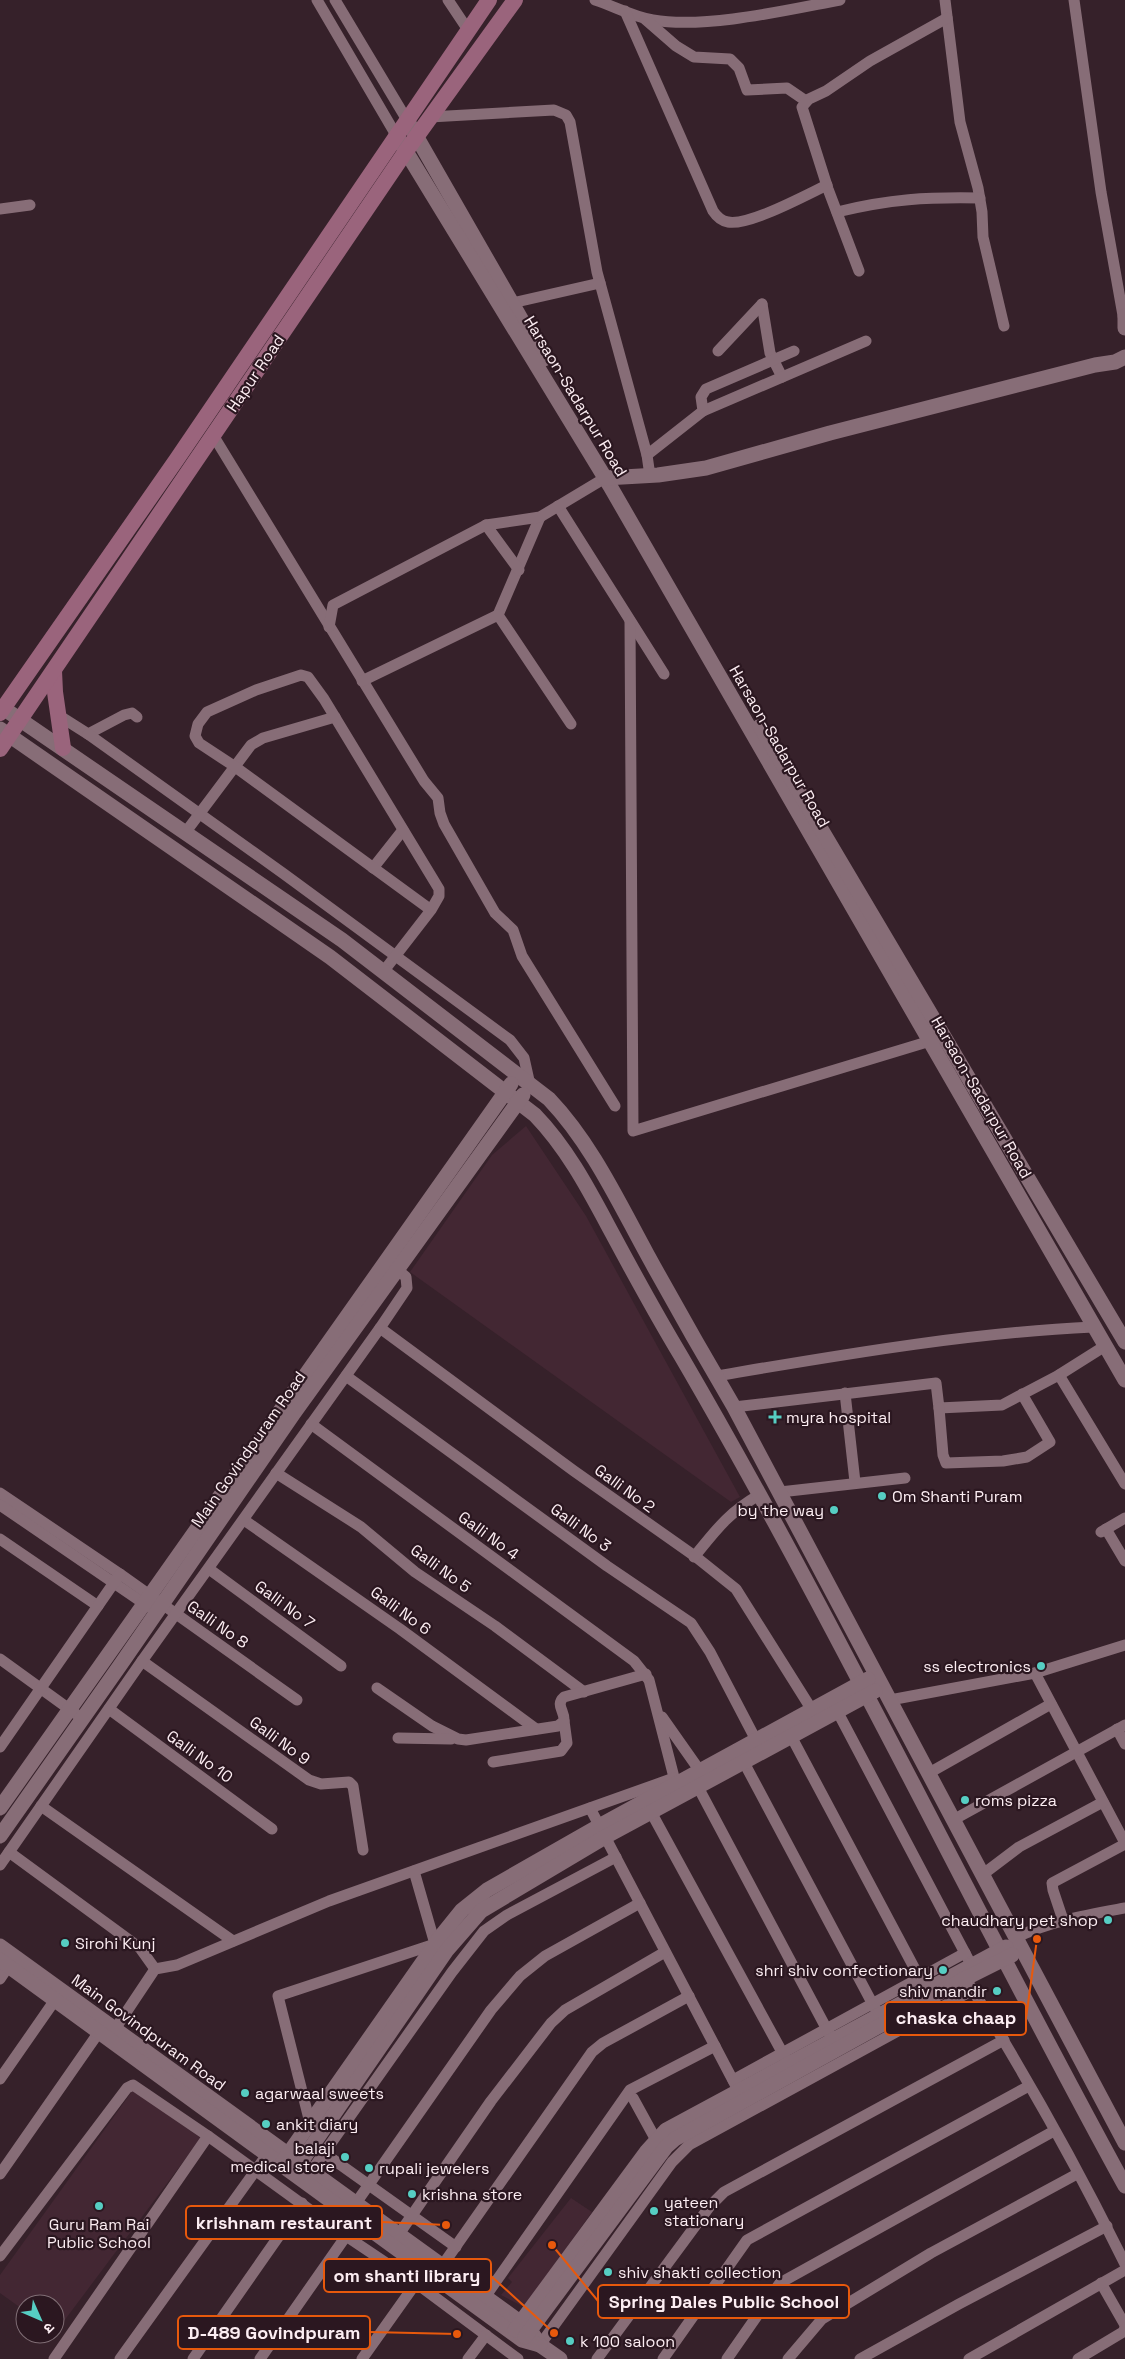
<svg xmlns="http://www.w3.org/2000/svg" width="1125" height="2359" viewBox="0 0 1125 2359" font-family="'Space Grotesk','Noto Sans Devanagari',sans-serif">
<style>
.built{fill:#432733}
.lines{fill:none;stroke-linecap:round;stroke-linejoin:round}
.minor{stroke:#876d77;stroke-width:11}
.tertiary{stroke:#876d77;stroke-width:15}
.secondary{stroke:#9a647c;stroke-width:16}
.poi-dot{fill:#56cec3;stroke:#2b1720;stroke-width:2}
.labels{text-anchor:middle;stroke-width:4.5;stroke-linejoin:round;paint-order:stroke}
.street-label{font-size:16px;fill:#fcedf2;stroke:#2b1720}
.poi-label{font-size:16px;fill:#fcedf2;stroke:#2b1720;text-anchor:start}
.leader{fill:none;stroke:#e8590c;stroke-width:2}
.callout-dot{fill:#e8590c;stroke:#2b1720;stroke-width:2}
.callout{fill:#2b1720;stroke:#e8590c;stroke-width:2}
.callout-label{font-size:18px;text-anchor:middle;font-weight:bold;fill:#fcedf2}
</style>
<rect width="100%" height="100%" fill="#36212a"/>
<g class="built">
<path d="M526,1126L586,1216L740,1497L731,1502L410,1272L492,1155Z"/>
<path d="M133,2090L201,2138L55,2333V2304H25V2311L0,2293V2275Z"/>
<path d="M571,2198L592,2212L524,2307L501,2295L512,2282L508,2278Z"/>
</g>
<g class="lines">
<g class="minor">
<path d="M317,0L396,135"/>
<path d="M335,0L407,120"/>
<path d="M448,0L468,30"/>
<path d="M595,0C614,6 633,17 653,20C706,29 787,10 840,0"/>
<path d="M945,0L960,122L978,188L982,212L983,237L1004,326"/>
<path d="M1074,0L1101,192L1124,321"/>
<path d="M625,11L713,211C717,217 721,221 728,222C749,226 806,195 827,185"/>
<path d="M645,19L676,46L694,57L730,59L739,68L747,90L787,88L806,101"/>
<path d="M430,117L554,110L566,115L570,122L597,272L647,455L650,476"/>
<path d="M0,209L30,205"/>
<path d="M837,212C890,199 927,197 980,198"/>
<path d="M859,271L828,189L802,107L809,99L826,91L870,61L947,18"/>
<path d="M512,303L600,283"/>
<path d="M762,304L770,353L782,377"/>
<path d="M718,351L762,304"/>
<path d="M703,411L866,341"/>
<path d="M213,435L424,781L438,798L440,813L444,824L495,913L513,930L522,956L615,1106"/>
<path d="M647,455L703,411L701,397L706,389L794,351"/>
<path d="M558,506L664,674"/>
<path d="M540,517L498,615L571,724"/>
<path d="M486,525L519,570"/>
<path d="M630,621L633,1131L937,1039"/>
<path d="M329,627L333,605L486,525L540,517L605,478"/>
<path d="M362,681L498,615"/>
<path d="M58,715L88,734L124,715L132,713L137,717"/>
<path d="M88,734L284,874L510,1040L524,1058L530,1085"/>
<path d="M185,833L251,745L263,738L335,717"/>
<path d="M373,868L403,830"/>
<path d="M383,972L431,910L439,896V889L324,699L308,677L301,675L256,690L207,712L198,724L195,736L199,743L234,766L431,910"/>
<path d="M380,1328L574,1471L696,1557L736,1589L812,1710"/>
<path d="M1059,1375L1125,1484"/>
<path d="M346,1376L607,1566L691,1623L710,1652L756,1740"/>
<path d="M716,1376C841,1355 966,1333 1093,1327"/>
<path d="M845,1393L855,1482"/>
<path d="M734,1407L936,1383L939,1408L1002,1405L1059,1375L1105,1346"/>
<path d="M939,1408L943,1455L946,1463L1003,1461L1027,1457L1050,1442L1022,1394"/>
<path d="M311,1424L634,1661L649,1680L676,1785"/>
<path d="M276,1473L361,1527L415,1572L495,1626L584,1692"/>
<path d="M780,1492L905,1478"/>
<path d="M0,1493L120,1574L297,1700"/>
<path d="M0,1505L149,1607"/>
<path d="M244,1520L400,1629L536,1729"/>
<path d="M1106,1529L1125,1561"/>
<path d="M1101,1532L1125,1518"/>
<path d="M0,1539L98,1606"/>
<path d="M694,1557C716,1530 728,1513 759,1495"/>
<path d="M209,1569L341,1666"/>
<path d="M0,1659L76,1714"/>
<path d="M142,1661L309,1780L321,1784L349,1782L353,1786L363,1850"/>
<path d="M1035,1673L1125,1843"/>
<path d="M377,1688L432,1726L458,1739L466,1740L558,1726L564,1721C565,1711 555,1705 564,1697L646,1674"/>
<path d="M890,1700L1035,1673L1125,1645"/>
<path d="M834,1705L975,1972"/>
<path d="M109,1709L272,1829"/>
<path d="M662,1717L700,1771"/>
<path d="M1117,1729L1125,1744"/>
<path d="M791,1736L925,1988"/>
<path d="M398,1738L451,1739"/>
<path d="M0,1747L120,1574"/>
<path d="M740,1755L878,2014"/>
<path d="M493,1762L561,1751L567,1743L564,1721"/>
<path d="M929,1773L1051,1704"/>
<path d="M698,1787L832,2039"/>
<path d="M41,1806L233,1941"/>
<path d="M590,1808L738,2090"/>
<path d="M651,1812L788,2063"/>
<path d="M953,1820L1125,1725"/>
<path d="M9,1852L140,1948L155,1969"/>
<path d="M0,1865L142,1661L380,1328L407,1288L406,1277L392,1265"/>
<path d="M982,1875L1019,1847L1103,1802"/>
<path d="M1063,1920L1053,1890L1052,1883L1125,1844"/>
<path d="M1015,1938C1050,1921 1087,1915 1125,1908"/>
<path d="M0,1979L8,1967"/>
<path d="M969,1984C1025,2074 1078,2168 1125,2264"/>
<path d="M115,2029L155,1969L177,1965L329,1901L674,1778"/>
<path d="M0,2079L55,2000"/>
<path d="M733,2080L965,1953"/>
<path d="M633,2098L656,2140"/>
<path d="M310,2123L278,1996L435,1944L414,1871"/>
<path d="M324,2153L456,2247"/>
<path d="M312,2170L452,1972L484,1931L507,1915L616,1857"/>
<path d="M0,2174L99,2032"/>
<path d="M356,2203L491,2010L520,1976L545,1956L640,1903"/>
<path d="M399,2234L491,2101L551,2023L565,2010L665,1952"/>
<path d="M0,2256L127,2088L133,2085L208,2136L346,2236L416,2283L518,2359"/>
<path d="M442,2266L592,2052L603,2043L689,1996"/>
<path d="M1101,2283L1125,2325"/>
<path d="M485,2297L630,2090L715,2046"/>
<path d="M540,2345L672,2162L689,2145L973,1990"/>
<path d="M54,2359L208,2136"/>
<path d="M120,2359L271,2149"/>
<path d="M193,2359L302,2203"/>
<path d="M260,2359L358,2219"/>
<path d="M362,2359L416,2283"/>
<path d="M468,2359L486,2335"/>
<path d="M597,2359L710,2206L724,2192L1004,2040"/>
<path d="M663,2359L747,2240L1029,2086"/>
<path d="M727,2359L780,2283L1054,2131"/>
<path d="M788,2359L822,2319L931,2253L1077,2174"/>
<path d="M860,2359L959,2304L1107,2226"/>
<path d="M969,2359L1125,2270"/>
<path d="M1078,2359L1123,2332L1125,2328"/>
</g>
<g class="tertiary">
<path d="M407,120L544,359"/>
<path d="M396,135L610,486L1125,1380"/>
<path d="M1125,316V328"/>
<path d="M605,478L658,475L706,468L830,433L1095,365L1115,362L1125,357"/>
<path d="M3,708L342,940L549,1099C591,1143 618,1201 647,1254C675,1305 704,1356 734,1407L1125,2143"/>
<path d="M760,726L1125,1342"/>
<path d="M0,729L330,957L535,1115C568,1149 590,1192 612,1233C634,1274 657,1316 681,1356C839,1627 974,1911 1125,2186"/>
<path d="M0,1808L511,1084"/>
<path d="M0,1836L121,1664L294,1413L523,1095"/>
<path d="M0,1946L520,2322L530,2330L540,2345L560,2359"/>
<path d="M0,1960L522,2340L540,2345"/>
<path d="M282,2163L441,1936L462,1910L487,1890L599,1826L868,1679"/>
<path d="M294,2172L447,1950L481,1911L605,1837L875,1691"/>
<path d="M515,2330L647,2151L666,2130L1006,1947"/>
<path d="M525,2337L666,2147L675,2139L966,1978L1012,1955"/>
</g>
<g class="secondary">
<path d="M54,671L55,692L63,748"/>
<path d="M0,713L177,459L489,0"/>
<path d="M0,749L406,151L515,0"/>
</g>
</g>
<g class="poi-dot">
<path d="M772.5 1409.5h5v5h5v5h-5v5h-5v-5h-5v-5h5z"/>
<circle cx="882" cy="1496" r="5"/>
<circle cx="834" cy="1510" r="5"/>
<circle cx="1041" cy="1666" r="5"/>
<circle cx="965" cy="1800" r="5"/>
<circle cx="1108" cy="1920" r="5"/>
<circle cx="65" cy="1943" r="5"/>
<circle cx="943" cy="1970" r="5"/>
<circle cx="997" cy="1991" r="5"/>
<circle cx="245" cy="2093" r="5"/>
<circle cx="266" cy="2124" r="5"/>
<circle cx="345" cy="2157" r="5"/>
<circle cx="369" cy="2168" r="5"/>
<circle cx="412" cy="2194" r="5"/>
<circle cx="99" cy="2206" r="5"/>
<circle cx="654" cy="2211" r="5"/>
<circle cx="608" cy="2272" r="5"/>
<circle cx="570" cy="2341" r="5"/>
</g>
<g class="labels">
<g class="street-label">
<text transform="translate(255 373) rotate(-56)" y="6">Hapur Road</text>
<text transform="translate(576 396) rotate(59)" y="6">Harsaon-Sadarpur Road</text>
<text transform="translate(780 746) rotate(60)" y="6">Harsaon-Sadarpur Road</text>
<text transform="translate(982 1097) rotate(60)" y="6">Harsaon-Sadarpur Road</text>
<text transform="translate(248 1449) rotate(-55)" y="6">Main Govindpuram Road</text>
<text transform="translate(625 1488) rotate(36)" y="6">Galli No 2</text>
<text transform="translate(581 1527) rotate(36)" y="6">Galli No 3</text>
<text transform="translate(489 1535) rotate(36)" y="6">Galli No 4</text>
<text transform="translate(441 1568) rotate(36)" y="6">Galli No 5</text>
<text transform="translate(285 1604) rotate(36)" y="6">Galli No 7</text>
<text transform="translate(401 1610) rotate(36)" y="6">Galli No 6</text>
<text transform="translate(218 1624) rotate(35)" y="6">Galli No 8</text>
<text transform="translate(280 1740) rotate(36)" y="6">Galli No 9</text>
<text transform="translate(200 1756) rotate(36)" y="6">Galli No 10</text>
<text transform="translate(149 2032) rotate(36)" y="6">Main Govindpuram Road</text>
</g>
<g class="poi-label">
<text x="786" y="1423">myra hospital</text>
<text x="892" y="1502">Om Shanti Puram</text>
<text x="824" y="1516" text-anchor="end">by the way</text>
<text x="1031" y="1672" text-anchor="end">ss electronics</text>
<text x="975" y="1806">roms pizza</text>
<text x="1098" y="1926" text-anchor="end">chaudhary pet shop</text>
<text x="75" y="1949">Sirohi Kunj</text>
<text x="933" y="1976" text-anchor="end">shri shiv confectionary</text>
<text x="987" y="1997" text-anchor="end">shiv mandir</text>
<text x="255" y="2099">agarwaal sweets</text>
<text x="276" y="2130">ankit diary</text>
<text x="335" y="2154" text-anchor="end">balaji<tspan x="335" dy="18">medical store</tspan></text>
<text x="379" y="2174">rupali jewelers</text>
<text x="422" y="2200">krishna store</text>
<text x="664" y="2208">yateen<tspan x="664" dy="18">stationary</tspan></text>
<text x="99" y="2230" text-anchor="middle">Guru Ram Rai<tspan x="99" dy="18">Public School</tspan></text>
<text x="618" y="2278">shiv shakti collection</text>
<text x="580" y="2347">k 100 saloon</text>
</g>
</g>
<path class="leader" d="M1037 1939L1026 2018M446 2225L382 2222M554 2333L491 2276M552 2245L598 2301M457 2334L370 2332"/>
<g class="callout-dot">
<circle cx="1037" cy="1939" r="5"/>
<circle cx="446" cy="2225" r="5"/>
<circle cx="554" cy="2333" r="5"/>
<circle cx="552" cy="2245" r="5"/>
<circle cx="457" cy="2334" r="5"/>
</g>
<g class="callout">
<rect x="885" y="2002" width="141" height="33" rx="5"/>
<rect x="186" y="2206" width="196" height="33" rx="5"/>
<rect x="324" y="2259" width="167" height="33" rx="5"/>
<rect x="598" y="2285" width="251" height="33" rx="5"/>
<rect x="178" y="2316" width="192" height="33" rx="5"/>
</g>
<g class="callout-label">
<text x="956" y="2024">chaska chaap</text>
<text x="284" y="2229">krishnam restaurant</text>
<text x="407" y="2282">om shanti library</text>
<text x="724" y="2308">Spring Dales Public School</text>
<text x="274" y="2339">D-489 Govindpuram</text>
</g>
<g transform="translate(40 2319) rotate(135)"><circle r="24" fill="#2b1720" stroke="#7f6d74"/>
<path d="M0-4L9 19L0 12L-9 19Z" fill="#56cec3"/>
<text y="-8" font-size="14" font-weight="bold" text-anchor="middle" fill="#fcedf2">उ</text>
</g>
</svg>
